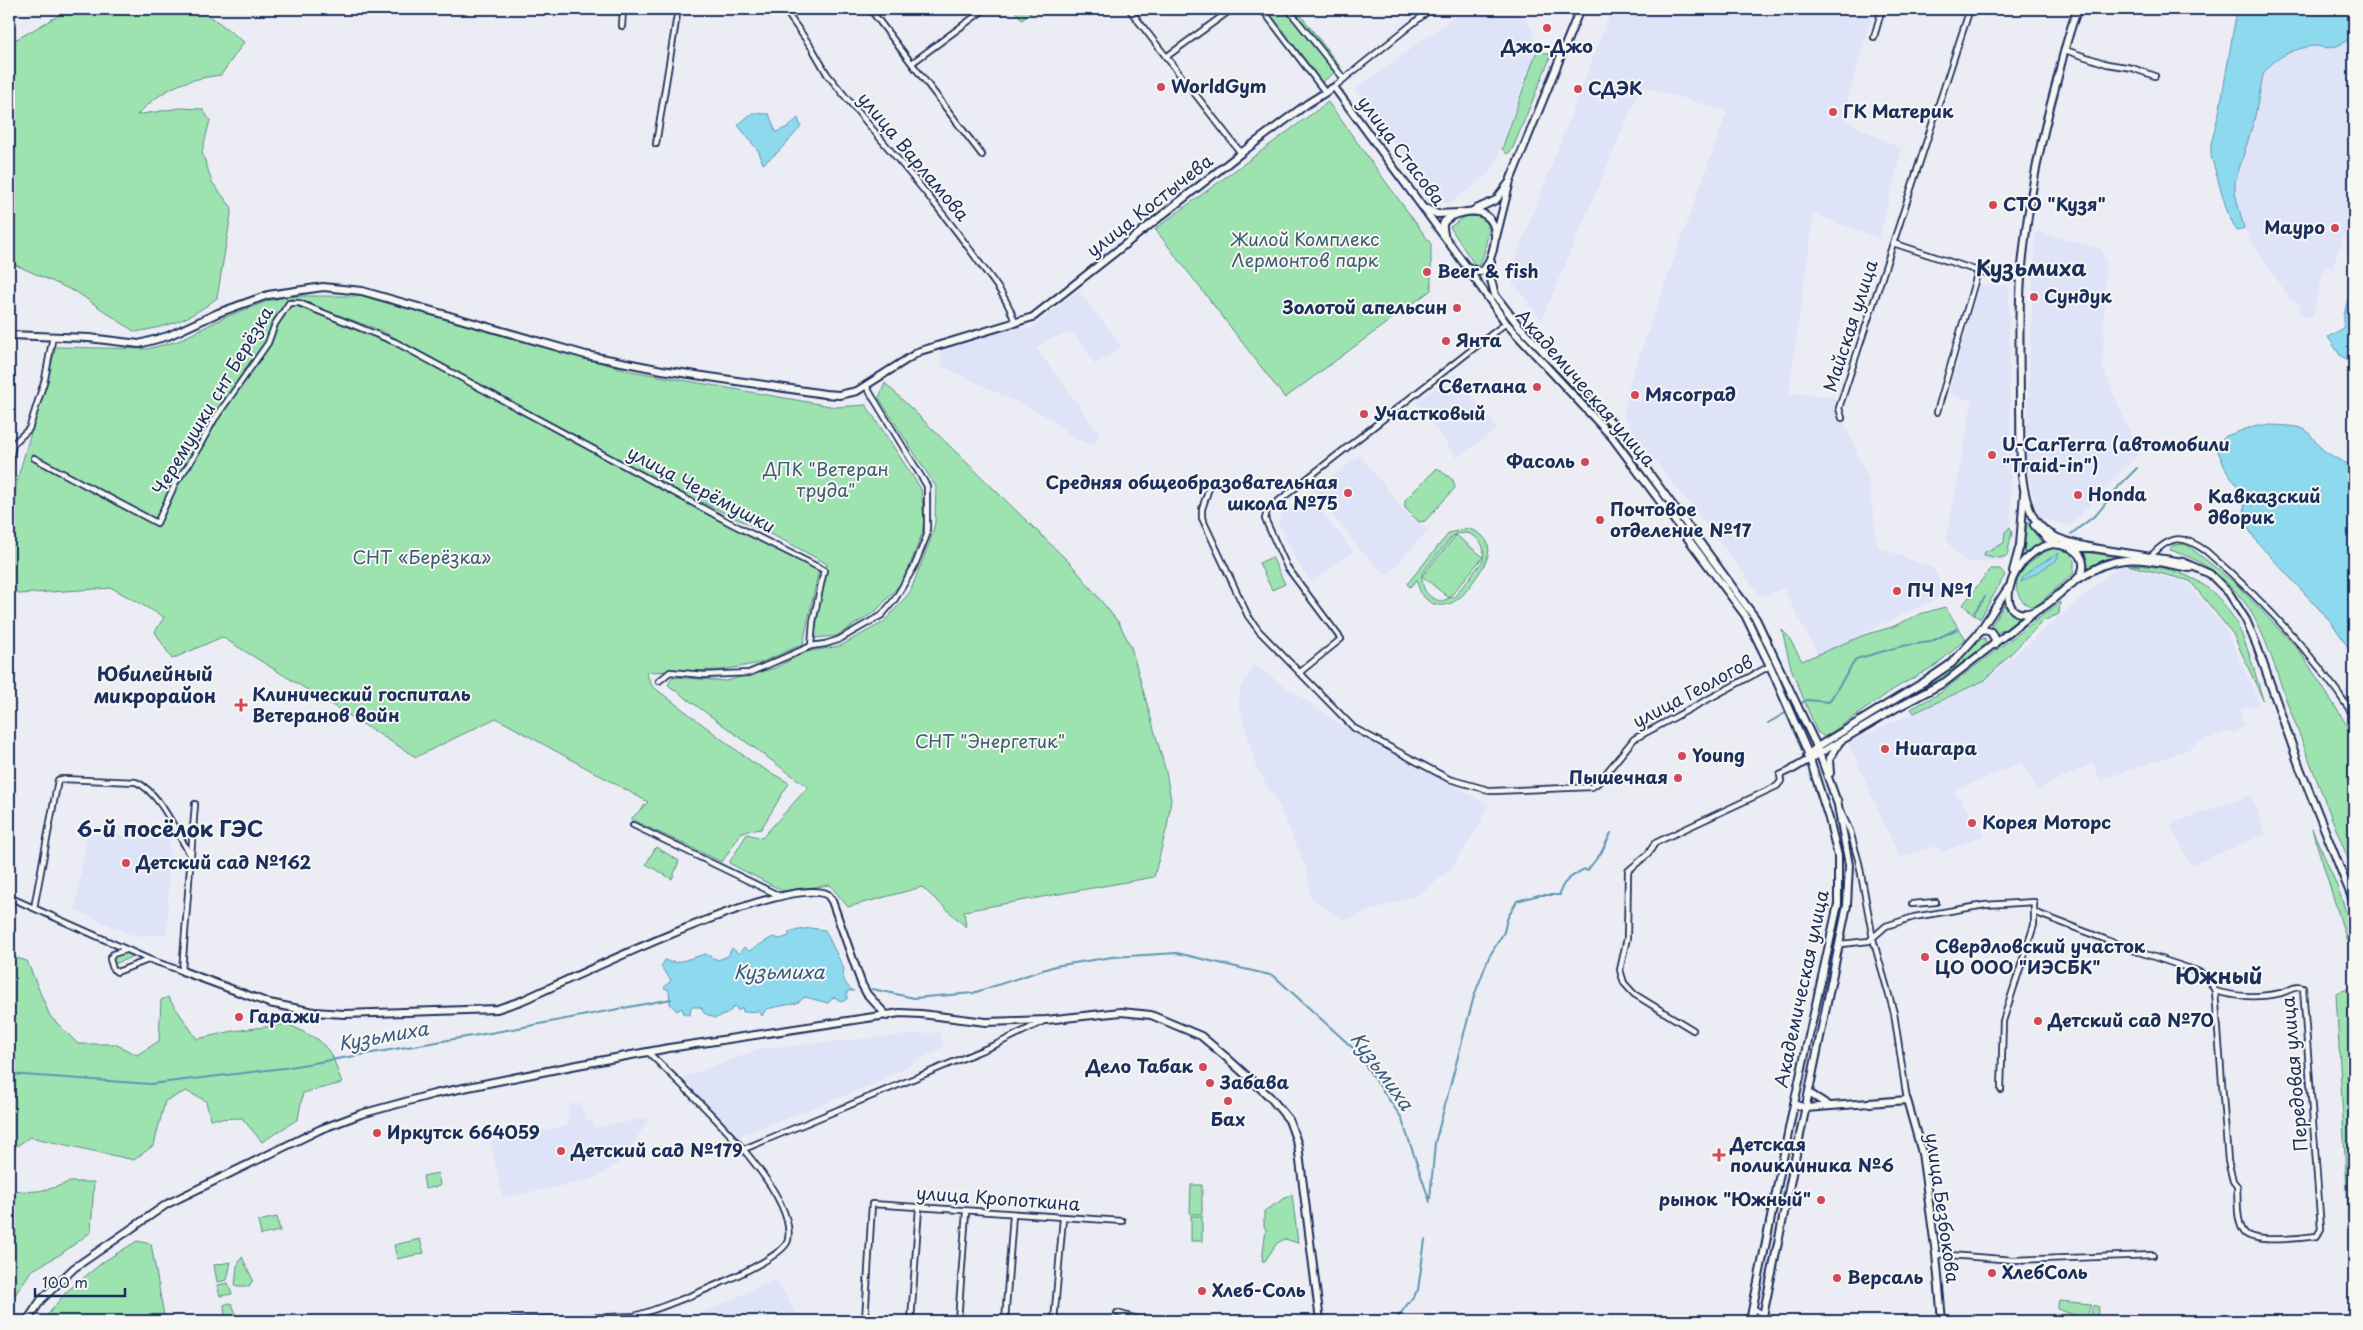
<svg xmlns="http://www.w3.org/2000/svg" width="2363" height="1330" viewBox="0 0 2363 1330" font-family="'Playpen Sans',sans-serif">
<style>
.built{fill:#dfe3f7}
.green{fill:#9de3b0;stroke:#5c8987;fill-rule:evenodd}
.water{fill:#8dd9ed;stroke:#5f95b4}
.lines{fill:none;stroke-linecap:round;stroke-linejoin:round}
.stream{stroke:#5f95b4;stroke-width:2}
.street-casing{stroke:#1b2f5e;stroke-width:8}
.secondary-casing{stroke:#1b2f5e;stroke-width:10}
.street{stroke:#f6f6f2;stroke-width:4.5}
.secondary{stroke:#f6f6f2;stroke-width:6}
.poi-dot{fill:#d1495b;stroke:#f6f6f2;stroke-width:2}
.labels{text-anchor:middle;stroke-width:4;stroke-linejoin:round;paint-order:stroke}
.poi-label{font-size:18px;font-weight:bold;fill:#1b2f5e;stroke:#f6f6f2;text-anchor:start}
.street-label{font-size:18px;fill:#1b2f5e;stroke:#f6f6f2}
.park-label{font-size:18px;fill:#3c5c72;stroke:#f6f6f2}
.neighbourhood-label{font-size:19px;font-weight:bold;fill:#1b2f5e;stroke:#f6f6f2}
.water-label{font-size:19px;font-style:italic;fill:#385a82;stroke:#f6f6f2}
.district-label{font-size:22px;font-weight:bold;fill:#1b2f5e;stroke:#f6f6f2}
</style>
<rect width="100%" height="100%" fill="#ecedf4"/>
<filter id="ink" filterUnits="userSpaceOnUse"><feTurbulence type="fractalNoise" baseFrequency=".02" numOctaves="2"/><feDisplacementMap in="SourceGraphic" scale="10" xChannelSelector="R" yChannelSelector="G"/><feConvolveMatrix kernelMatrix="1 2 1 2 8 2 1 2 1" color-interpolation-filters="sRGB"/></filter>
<g filter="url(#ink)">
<g class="built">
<path d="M1464,9H1516L1532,29L1537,46L1495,165L1489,173L1450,204L1445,203L1431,192L1413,171L1408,162L1355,90Z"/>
<path d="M1612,9H1874L1842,119L1902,149L1879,239L1814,214L1789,393L1833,396L1868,478L1878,547L1933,568L1947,594L1818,655L1783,588L1761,597L1699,515L1643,446L1623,415L1629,384L1727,111L1641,86L1542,320L1508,277Z"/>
<path d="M2354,36V211L2332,268L2325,266L2312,318L2300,315V304L2290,299L2250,240L2244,228L2235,193V182L2254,121L2263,75L2267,69L2284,56L2301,49L2315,46L2330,48Z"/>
<path d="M2038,232L2101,249L2106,260L2103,368L2139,453L2070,526L2038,517L2025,461L2035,235Z"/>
<path d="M1979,284L2009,286L2011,530L2004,561L1964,562L1946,540L1972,402L1949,392Z"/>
<path d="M1078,290L1122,346L1095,365L1074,332L1048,339L1036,348L1101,435L1092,445L1075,439L1046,416L941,366L940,351L1020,326L1029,330Z"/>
<path d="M1455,373L1497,429L1457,458L1416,402Z"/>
<path d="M1360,455L1404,510L1428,530L1387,575L1362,552L1313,491Z"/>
<path d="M1307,494L1353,551L1312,583L1296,561L1278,522L1282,513Z"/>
<path d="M2120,565L2188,583L2227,631L2260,704L2241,709L2244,725L2234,734L2224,732L2191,746V749L2100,780L2093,763L2037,790L2021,763L1954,791L1985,835L1941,853L1937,846L1899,857L1848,742L1980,684Z"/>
<path d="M1254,665L1352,732L1488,804L1480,824L1449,871L1420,894L1344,920L1311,899L1307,870L1281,810L1256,767L1239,705L1240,689Z"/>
<path d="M2251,795L2266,834L2191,865L2170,824Z"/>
<path d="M87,833L170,838L167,934L134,936L75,910Z"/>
<path d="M939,1032L944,1047L868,1087L739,1136L682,1078L762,1048Z"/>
<path d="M580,1103L586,1121L591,1120L594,1128L650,1117L624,1159L601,1175L589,1180L503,1198L490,1142L568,1125V1105Z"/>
<path d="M776,1279L800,1321H684Z"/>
</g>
<g class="green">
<path d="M70,9H201L244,42L221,75C183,80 165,87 137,115L179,108L202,109L210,120L202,152L212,182L232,208L217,298C189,320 170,326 135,332L78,293L9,262V41L19,38Z"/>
<path d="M1018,9H1027L1031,13L1022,20L1015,11Z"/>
<path d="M1258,9H1296L1341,68L1318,85Z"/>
<path d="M1540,51L1549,54L1550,58L1512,150L1507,154L1502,149L1536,53Z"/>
<path d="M1328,102L1431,244V290L1285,398L1155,229Z"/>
<path d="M1466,216L1483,217L1489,230L1483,257L1478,266L1474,264L1450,227Z"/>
<path d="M290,296H362L631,371L836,407L866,405L921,489L924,519L922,534L904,580L876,611L836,636L814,638L827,564L789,543L684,494L382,331L291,298L298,307L377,336L686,503L819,569L803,644L760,663L722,670L646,672L652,686L752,762L789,783L761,829L742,832L722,862L631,819L648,802L496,718L416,757L222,637L172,659L155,632L164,617L112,588L19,594L9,586V524L18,477L56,347L147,349L178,341L223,318L268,301Z"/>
<path d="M885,383L1072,565L1119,623L1131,647L1166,772L1171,800L1167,827L1154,877L964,911L966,927L922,887L848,907L830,885L783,891L729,863L747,834L762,838L808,787L668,685L672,677L726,681L775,668L806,652L840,646L884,622L910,592L931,539L935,523L936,487L879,398Z"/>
<path d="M1437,468L1453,480L1455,488L1425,521L1419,522L1405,508V500Z"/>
<path d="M2027,522L2041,542L2024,553Z"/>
<path d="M2010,527L2012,532L2007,556L1999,558L1984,555L1985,552L2004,543L2005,532Z"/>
<path d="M1468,528C1499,539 1490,559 1475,579C1470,586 1465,594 1458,599C1439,614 1418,600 1417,579L1410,587L1407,584L1449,533ZM1467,533C1481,537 1487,549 1482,562L1455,596L1442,601C1427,599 1421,588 1422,573L1451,538L1455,534Z"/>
<path d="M1456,535L1483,557L1449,598L1422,576Z"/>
<path d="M2186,544L2237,585L2299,650L2354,736V873C2330,816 2309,759 2287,702C2276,671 2266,635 2248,607C2228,579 2202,559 2170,550L2173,545Z"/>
<path d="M2056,548L2069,551L2074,559V573L2036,606C2024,608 2014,593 2017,581C2022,566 2041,551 2056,548Z"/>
<path d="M2082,552L2114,556V557L2085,570L2086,561Z"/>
<path d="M1272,557L1285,584L1272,590L1259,563Z"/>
<path d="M2123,564C2141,566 2161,566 2177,572C2237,592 2247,647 2263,700L2233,634L2190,581Z"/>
<path d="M1990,569H2000L2005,575L1980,619L1963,605Z"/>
<path d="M2060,602L2059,614L2043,621L1985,680L1914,713L1911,709L1940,693Z"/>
<path d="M2004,605L2010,612L2020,618L2004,630L1996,633L1991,626Z"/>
<path d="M1945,607L1966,639L1936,665L1894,689L1825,737L1817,732L1791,668L1782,630L1788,636L1802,661L1864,635L1892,627L1920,614Z"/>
<path d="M1985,638L1986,645C1963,667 1938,683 1911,698L1910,695L1950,668L1981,639Z"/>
<path d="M2312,829C2331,872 2354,916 2354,964Z"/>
<path d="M656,847L679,861L672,879L646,864Z"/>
<path d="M126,951L136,955L117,963L112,961L114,956Z"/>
<path d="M9,956L27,961L50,1016L78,1044H115L137,1055L159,1041L161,1000L168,997L197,1039L233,1031L288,1024L319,1040L332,1055L342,1083L303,1093L298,1119L262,1142L242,1118L210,1119L206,1101L186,1091L165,1101L154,1145L134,1160L30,1137L9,1151Z"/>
<path d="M2354,987V1245L2349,1229L2336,993Z"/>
<path d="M438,1173L440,1186L425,1189L423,1176Z"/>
<path d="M69,1182H94L91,1232L61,1254L31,1271L9,1304V1189C31,1194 48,1191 69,1182Z"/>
<path d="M1191,1185H1202V1214H1190Z"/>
<path d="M1292,1194L1298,1243L1285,1239L1277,1243L1265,1261H1262L1266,1229L1264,1226V1211Z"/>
<rect x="1191" y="1216" width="11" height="25"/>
<path d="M277,1217L280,1231L261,1235L258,1221Z"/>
<path d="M420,1239L424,1253L397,1259L394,1245Z"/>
<path d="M137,1241L151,1244L165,1321H43L66,1292L103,1262Z"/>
<path d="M242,1257L253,1280L249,1286H235L237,1266Z"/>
<path d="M231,1262L227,1280L217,1282L214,1265Z"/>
<path d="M228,1283L232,1294L220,1296L217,1285Z"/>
<path d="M2059,1301L2091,1304L2086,1319L2057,1309Z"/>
<path d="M229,1303L232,1304L236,1314L235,1318L231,1321H208L225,1318L224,1305Z"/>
<path d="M2093,1305L2099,1307L2096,1321H2089Z"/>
</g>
<g class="water">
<path d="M2237,9H2354V36C2348,40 2341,45 2333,47C2327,49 2320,46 2314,46C2295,48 2272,58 2263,75L2254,121L2235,182V193L2244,228L2237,231L2228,214L2211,156V144L2220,108Z"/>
<path d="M752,113L769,114L776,132L788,127L798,118L801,127L777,153L763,164L759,152L738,125Z"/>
<path d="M2354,278V365L2340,355L2328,337L2344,328V314Z"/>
<path d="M2257,425C2267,425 2296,425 2304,429C2311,433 2314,441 2320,447C2330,456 2342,461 2354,467V656L2332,623L2257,542L2246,525L2243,494L2225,468L2218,451L2219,443L2226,436Z"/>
<path d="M2059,553L2056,561L2021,582C2026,568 2047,561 2059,553Z"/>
<path d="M810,928L825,930L844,969C842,978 845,986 854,991H847V999L842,1002L834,997L828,1003L805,997L797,1003L766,1009L762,1016L759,1011L743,1012L742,1007L738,1011L735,1006L727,1014L715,1018L704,1013L701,1007H691L690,1015L684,1014L682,1008L677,1011L670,1004L669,990L664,988L671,980L661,967L665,960L672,963L673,960L675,963L705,954L718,960L728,956L732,948L739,954L744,947L749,951L773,937L780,939L789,936V932Z"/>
</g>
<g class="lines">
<g class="stream">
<path d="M2071,534L2097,514L2120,485L2137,468"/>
<path d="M1974,613L1985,597"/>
<path d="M1800,704L1807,700L1829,702L1856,659L1902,646L1930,642L1957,629"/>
<path d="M1768,723L1787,712"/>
<path d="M872,989L914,998L973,993L1055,966L1112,957L1177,953L1274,976L1354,1049L1401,1117L1430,1202"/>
<path d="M9,1074L151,1084L284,1068L513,1029L671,999"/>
<path d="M1430,1199L1435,1143L1474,996L1489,957L1504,932L1507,919L1517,901L1539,895H1560C1560,882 1574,875 1584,869L1587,871L1601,853L1611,833"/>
<path d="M1395,1321L1418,1290L1425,1240"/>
</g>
<g class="street-casing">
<g id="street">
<path d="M784,9L812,48L827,74C878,138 934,198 981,265C995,283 1010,302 1015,324"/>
<path d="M870,9L982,155"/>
<path d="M1129,9L1241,153"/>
<path d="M1262,9L1325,92"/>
<path d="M1288,9L1344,79"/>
<path d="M622,26L623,9"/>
<path d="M1874,37L1882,9"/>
<path d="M2065,50L2107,64L2132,68L2155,76"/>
<path d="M1166,57L1232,9"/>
<path d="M912,63L985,9"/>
<path d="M1334,87L1431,9"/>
<path d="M656,144L678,9"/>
<path d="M1893,243L1978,271L2021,279"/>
<path d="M1937,412L1978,271"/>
<path d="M1842,418L1839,408L1970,9"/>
<path d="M34,458L157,523L176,482L190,463L214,420L268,343L275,324L289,303H299L395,342L734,525L824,570L813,622L811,646L825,644L838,640L882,615L895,599L914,567L927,535V486L866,386"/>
<path d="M9,465L13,444L29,429L32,420L45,379L53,336"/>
<path d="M1210,485L1202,509V518L1248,616L1259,631L1354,728L1449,779L1492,791L1592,787L1598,783L1634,739L1770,666"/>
<path d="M2150,557C2170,535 2182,534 2206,551C2263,600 2313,653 2354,716"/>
<path d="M1299,673L1341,639L1287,567L1265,519L1267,510L1506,323"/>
<path d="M659,681L670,672L704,675L749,673L811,646"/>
<path d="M1841,812L1850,831L1859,863L1873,939L1894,1013L1907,1100"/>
<path d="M633,825L780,896"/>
<path d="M9,897L148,959L182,971L195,804"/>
<path d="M1912,904L1936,902"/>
<path d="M34,908L58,780L62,779L136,782C160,792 177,834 191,856"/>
<path d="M2034,912L2133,950L2197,971L2207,976L2215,991C2235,997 2260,998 2281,993C2289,991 2295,985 2303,988L2321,1229L2317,1236C2303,1238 2252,1244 2244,1232C2236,1221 2238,1199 2237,1186L2233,1181L2228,1161L2215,991"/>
<path d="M1841,944L1869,941L1886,926L1914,917L1985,905L2034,902V925L2003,1021L2001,1090"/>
<path d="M126,950L113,954L110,959L113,969L117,972L148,960"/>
<path d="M1693,1030L1634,994L1624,983L1620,970L1627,938L1628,871L1648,854L1655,843L1777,786L1781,781L1780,775L1793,769"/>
<path d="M744,1149L997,1044L1044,1021"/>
<path d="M1936,1254L2014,1260L2153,1255"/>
<path d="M1753,1308L1773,1321"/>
<path d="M1117,1313L1145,1321"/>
<path d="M509,1321L634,1316C658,1310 784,1262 788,1240C798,1188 683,1087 648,1052"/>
<path d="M865,1321L872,1204L1122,1221"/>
<path d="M911,1321L919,1208"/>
<path d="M958,1321L966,1212"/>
<path d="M1005,1321L1013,1215"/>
<path d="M1054,1321L1063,1218"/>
</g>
</g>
<g class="secondary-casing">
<g id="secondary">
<path d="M2078,9C2067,34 2062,62 2055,88C2038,150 2026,214 2021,278C2018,320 2020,363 2020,406C2021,439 2017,489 2034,518C2047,539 2071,543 2093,548"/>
<path d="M1427,209L1437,214L1459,213"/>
<path d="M1474,210L1496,200L1508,184"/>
<path d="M1496,237L1510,181L1580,9"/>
<path d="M1491,262L1489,272L1495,295L1518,325L1613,424L1756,619L1817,747L1837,802"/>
<path d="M1468,269L1506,323L1612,437L1745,615L1770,666L1808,753L1829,819L1838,856V904L1794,1104L1750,1321"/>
<path d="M9,335L89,338L139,344L168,336L218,313L268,295L323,287L362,291L586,355L662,370L825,394L839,395L857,391L920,351L1033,317L1241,153L1307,104L1334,87L1466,266L1477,272L1484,270C1493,256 1503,226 1485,215C1475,208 1452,213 1444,222C1442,226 1443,230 1444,234"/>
<path d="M2034,525L2046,538L2057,544"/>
<path d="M2053,544C2065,545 2081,549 2083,563C2085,576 2072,583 2064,590C2055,597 2044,609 2032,612C1991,624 2008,552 2053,544Z"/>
<path d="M2072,548H2093L2183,562L2210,574L2229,593L2246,620L2257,646L2300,768L2354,903"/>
<path d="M2013,571L2020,545L2024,493"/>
<path d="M2080,578C2119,550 2145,560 2190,568"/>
<path d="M1979,633L1984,630L1991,632L1995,640L1994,645"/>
<path d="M1807,756L1817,747L1927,680L1952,663L1978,634L2008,588"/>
<path d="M1793,769L1898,707L1945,682L2035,612"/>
<path d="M1830,773L1829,760L1840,741"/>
<path d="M182,971L269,1003L314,1012L344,1014L497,1009L521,1001C569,980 788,872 828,895L832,901L862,985L867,994L887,1016"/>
<path d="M1809,1093L1828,1105"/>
<path d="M1794,1104L1806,1108L1907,1100L1922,1153L1936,1254L1942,1321"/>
<path d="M27,1321L41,1300L74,1268L167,1204L321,1129L361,1114L434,1094L572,1066L669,1048L900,1013L921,1014L986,1022L1046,1020L1121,1012L1151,1015L1201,1036L1226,1057L1270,1097L1289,1120L1298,1145L1320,1321"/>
<path d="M1762,1321L1847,905L1849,865L1837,800"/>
</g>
</g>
<use href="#street" class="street"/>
<use href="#secondary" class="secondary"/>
</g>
</g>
<g class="poi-dot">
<circle cx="1547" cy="28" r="5"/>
<circle cx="1161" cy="87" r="5"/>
<circle cx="1578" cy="89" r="5"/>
<circle cx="1833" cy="112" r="5"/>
<circle cx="1993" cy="205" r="5"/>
<circle cx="2335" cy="228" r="5"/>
<circle cx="1427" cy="272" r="5"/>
<circle cx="2034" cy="297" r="5"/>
<circle cx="1457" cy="308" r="5"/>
<circle cx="1446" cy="341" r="5"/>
<circle cx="1537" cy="387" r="5"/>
<circle cx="1635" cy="395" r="5"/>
<circle cx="1364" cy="414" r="5"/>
<circle cx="1992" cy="455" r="5"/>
<circle cx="1585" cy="462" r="5"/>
<circle cx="1348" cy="493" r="5"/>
<circle cx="2078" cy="495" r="5"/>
<circle cx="2198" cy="507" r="5"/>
<circle cx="1600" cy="520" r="5"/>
<circle cx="1897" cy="591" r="5"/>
<path d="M238.5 697.5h5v5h5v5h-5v5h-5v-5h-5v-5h5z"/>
<circle cx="1885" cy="749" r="5"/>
<circle cx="1682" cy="756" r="5"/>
<circle cx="1678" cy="778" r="5"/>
<circle cx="1972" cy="823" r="5"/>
<circle cx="126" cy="863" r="5"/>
<circle cx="1925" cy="957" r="5"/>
<circle cx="239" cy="1017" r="5"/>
<circle cx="2038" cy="1021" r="5"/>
<circle cx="1203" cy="1067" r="5"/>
<circle cx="1210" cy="1083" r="5"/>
<circle cx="1228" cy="1101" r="5"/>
<circle cx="377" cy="1133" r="5"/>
<circle cx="561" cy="1151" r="5"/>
<path d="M1716.5 1147.5h5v5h5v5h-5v5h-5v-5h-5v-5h5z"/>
<circle cx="1821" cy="1200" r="5"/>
<circle cx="1992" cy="1273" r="5"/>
<circle cx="1837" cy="1278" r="5"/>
<circle cx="1202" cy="1291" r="5"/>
</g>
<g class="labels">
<g class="poi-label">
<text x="1547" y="53" text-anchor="middle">Джо-Джо</text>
<text x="1171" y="93">WorldGym</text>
<text x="1588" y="95">СДЭК</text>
<text x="1843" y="118">ГК Материк</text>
<text x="2003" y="211">СТО "Кузя"</text>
<text x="2325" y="234" text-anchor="end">Мауро</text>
<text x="1437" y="278">Beer &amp; fish</text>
<text x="2044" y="303">Сундук</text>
<text x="1447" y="314" text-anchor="end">Золотой апельсин</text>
<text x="1456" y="347">Янта</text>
<text x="1527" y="393" text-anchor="end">Светлана</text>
<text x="1645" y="401">Мясоград</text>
<text x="1374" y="420">Участковый</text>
<text x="2002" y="451">U-CarTerra (автомобили<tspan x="2002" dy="21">"Traid-in")</tspan></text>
<text x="1575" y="468" text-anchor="end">Фасоль</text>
<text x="1338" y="489" text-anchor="end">Средняя общеобразовательная<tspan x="1338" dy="21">школа №75</tspan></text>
<text x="2088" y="501">Honda</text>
<text x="2208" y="503">Кавказский<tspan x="2208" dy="21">дворик</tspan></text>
<text x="1610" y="516">Почтовое<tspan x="1610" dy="21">отделение №17</tspan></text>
<text x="1907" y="597">ПЧ №1</text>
<text x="252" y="701">Клинический госпиталь<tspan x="252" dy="21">Ветеранов войн</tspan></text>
<text x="1895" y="755">Ниагара</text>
<text x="1692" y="762">Young</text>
<text x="1668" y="784" text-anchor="end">Пышечная</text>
<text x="1982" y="829">Корея Моторс</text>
<text x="136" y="869">Детский сад №162</text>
<text x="1935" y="953">Свердловский участок<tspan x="1935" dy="21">ЦО ООО "ИЭСБК"</tspan></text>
<text x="249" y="1023">Гаражи</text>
<text x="2048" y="1027">Детский сад №70</text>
<text x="1193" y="1073" text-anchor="end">Дело Табак</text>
<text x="1220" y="1089">Забава</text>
<text x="1228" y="1126" text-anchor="middle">Бах</text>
<text x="387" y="1139">Иркутск 664059</text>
<text x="1730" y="1151">Детская<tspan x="1730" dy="21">поликлиника №6</tspan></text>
<text x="571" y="1157">Детский сад №179</text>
<text x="1811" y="1206" text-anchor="end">рынок "Южный"</text>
<text x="2002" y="1279">ХлебСоль</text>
<text x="1847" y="1284">Версаль</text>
<text x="1212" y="1297">Хлеб-Соль</text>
</g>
<g class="street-label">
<text transform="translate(1401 151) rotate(53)" y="6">улица Стасова</text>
<text transform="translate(913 157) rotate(50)" y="6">улица Варламова</text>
<text transform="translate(1150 206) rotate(-38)" y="6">улица Костычева</text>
<text transform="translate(1851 326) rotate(-72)" y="6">Майская улица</text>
<text transform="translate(1585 388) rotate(49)" y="6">Академическая улица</text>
<text transform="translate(213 401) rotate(-59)" y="6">Черемушки снт Берёзка</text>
<text transform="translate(701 490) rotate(28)" y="6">улица Черёмушки</text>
<text transform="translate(1693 692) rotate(-28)" y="6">улица Геологов</text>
<text transform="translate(1802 989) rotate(-78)" y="6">Академическая улица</text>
<text transform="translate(2295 1074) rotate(-95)" y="6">Передовая улица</text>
<text transform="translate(998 1199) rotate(4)" y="6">улица Кропоткина</text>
<text transform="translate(1942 1208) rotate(82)" y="6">улица Безбокова</text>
</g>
<g class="park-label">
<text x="1305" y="246">Жилой Комплекс<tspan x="1305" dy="21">Лермонтов парк</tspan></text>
<text x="826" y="476">ДПК "Ветеран<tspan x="826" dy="21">труда"</tspan></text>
<text x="422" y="564">СНТ «Берёзка»</text>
<text x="990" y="748">СНТ "Энергетик"</text>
</g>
<g class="neighbourhood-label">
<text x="155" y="681">Юбилейный<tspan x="155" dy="22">микрорайон</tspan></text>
</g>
<g class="water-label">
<text x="779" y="979">Кузьмиха</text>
<text transform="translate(383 1036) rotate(-10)" y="7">Кузьмиха</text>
<text transform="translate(1382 1071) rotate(54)" y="7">Кузьмиха</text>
</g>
<g class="district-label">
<text x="2031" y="276">Кузьмиха</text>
<text x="170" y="837">6-й посёлок ГЭС</text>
<text x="2219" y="984">Южный</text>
</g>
</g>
<rect width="2363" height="1330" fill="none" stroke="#f6f6f2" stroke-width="30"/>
<rect x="15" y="15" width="2333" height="1300" fill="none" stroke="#1b2f5e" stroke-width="2" filter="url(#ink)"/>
<path d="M35 1288v8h90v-8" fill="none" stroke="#1b2f5e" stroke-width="2.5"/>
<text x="42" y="1288" font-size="15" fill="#1b2f5e" stroke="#f6f6f2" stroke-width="4" paint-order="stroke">100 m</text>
</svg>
